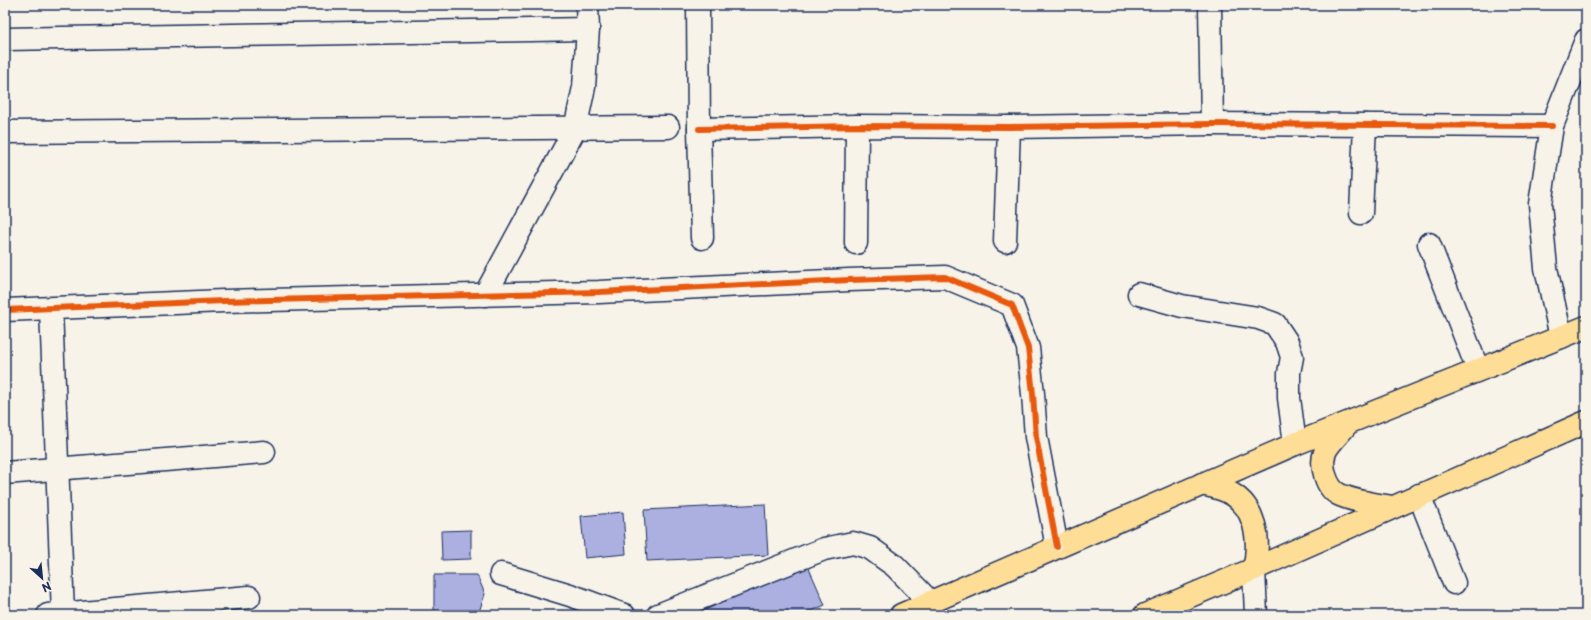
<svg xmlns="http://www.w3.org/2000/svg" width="1591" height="620" viewBox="0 0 1591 620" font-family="'Playpen Sans',sans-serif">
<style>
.building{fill:#acb0e1;stroke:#1b2f5e}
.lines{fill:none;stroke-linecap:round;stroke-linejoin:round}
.minor-casing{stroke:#1b2f5e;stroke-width:25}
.major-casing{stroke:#1b2f5e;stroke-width:25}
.minor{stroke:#f7f3e8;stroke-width:22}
.major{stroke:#fedd96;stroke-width:22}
.cycleway-casing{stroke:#f7f3e8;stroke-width:8}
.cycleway{stroke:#e8590c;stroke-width:6}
</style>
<rect width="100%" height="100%" fill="#f7f3e8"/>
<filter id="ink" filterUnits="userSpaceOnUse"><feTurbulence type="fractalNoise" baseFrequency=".025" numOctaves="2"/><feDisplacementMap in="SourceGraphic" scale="8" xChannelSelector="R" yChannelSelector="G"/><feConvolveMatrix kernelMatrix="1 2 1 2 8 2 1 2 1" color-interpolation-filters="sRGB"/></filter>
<g filter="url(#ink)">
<g class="building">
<path d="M765,504L768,555L647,561L644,510Z"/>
<path d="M623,512L626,554L585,558L581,516Z"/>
<path d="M471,530V559L442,560L441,531Z"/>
<path d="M807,564L825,605L802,615H705L703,611Z"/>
<path d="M434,575H477L485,594L478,615H434Z"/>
</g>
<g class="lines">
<g class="minor-casing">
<g id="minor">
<path d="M698,5L699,129L702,238"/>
<path d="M1210,5L1212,124"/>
<path d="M5,39L588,29"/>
<path d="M699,129L857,126L1009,127L1212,124L1552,126"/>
<path d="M5,132L668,127"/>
<path d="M1361,213L1365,125"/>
<path d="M1005,241L1009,127"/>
<path d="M856,243L857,126"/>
<path d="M1429,244L1478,370"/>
<path d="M1139,294L1182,306L1258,318L1275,324L1287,342L1292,357L1289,373V398L1295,444"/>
<path d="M485,295L575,129L584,87L588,29L587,5"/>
<path d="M51,309L63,614"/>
<path d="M5,310L224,301L599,292L849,280L945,277L1012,305L1028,348L1033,394L1036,437L1057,547"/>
<path d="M1561,337L1546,268L1540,204L1552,126L1586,40"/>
<path d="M5,473L264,452"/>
<path d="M1419,495L1454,583"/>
<path d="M1254,569L1256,615"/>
<path d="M501,574L570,595L624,615"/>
<path d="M48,615L249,597"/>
<path d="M658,615L824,549L853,543L870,548L895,566L930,602"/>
</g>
</g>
<g class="major-casing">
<g id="major">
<path d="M1346,425C1341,432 1328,444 1325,452C1320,465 1326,489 1340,495C1356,502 1374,504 1392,507"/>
<path d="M1202,484C1209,486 1218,487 1226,491C1256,504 1261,540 1254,569"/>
<path d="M901,615L1295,444L1586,327"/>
<path d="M1145,615L1254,569L1586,422"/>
</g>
</g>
<use href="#minor" class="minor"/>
<use href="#major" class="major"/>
<g class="cycleway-casing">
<g id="cycleway">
<path d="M699,129L857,126L1009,127L1212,124L1552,126"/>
<path d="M5,310L224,301L599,292L849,280L945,277L1012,305L1028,348L1033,394L1036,437L1057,547"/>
</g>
</g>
<use href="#cycleway" class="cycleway"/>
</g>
</g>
<rect width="1591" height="620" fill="none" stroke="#f7f3e8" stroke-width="20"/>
<rect x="10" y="10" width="1571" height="600" fill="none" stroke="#1b2f5e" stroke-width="1.5" filter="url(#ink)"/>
<g transform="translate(42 578) rotate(153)" stroke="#f7f3e8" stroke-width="3" paint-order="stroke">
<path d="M0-3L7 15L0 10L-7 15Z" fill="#1b2f5e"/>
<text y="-6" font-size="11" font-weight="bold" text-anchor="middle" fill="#1b2f5e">N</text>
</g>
</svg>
